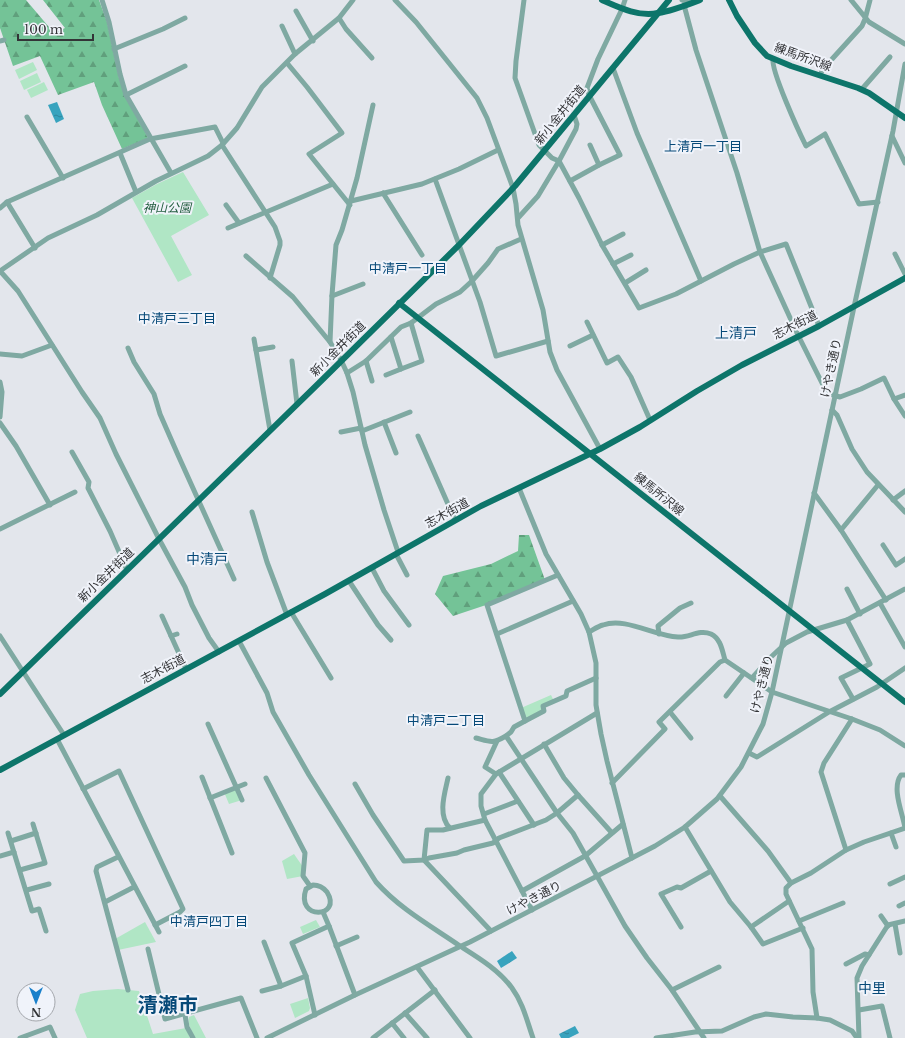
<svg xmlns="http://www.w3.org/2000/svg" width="905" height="1038" viewBox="0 0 905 1038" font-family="'Libre Baskerville','Noto Sans JP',serif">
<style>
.forest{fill:url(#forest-firs)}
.park{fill:#b0e6c5}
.water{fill:url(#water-ripples)}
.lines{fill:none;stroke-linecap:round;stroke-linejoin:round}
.minor{stroke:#7fa9a2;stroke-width:5}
.major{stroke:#0d756a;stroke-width:6}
.labels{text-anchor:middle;stroke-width:4;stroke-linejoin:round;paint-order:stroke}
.street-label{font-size:12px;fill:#333437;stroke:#f0f3fa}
.park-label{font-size:12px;font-style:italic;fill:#215c3e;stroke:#f0f3fa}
.neighbourhood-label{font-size:13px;fill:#064978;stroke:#f0f3fa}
.quarter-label{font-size:14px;fill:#064978;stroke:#f0f3fa}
.town-label{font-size:20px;font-weight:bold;fill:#064978;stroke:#f0f3fa}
</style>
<defs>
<pattern id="forest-firs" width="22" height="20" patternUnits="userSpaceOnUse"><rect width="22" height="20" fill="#74c397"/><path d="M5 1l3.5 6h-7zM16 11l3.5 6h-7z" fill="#609f7c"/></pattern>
<pattern id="water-ripples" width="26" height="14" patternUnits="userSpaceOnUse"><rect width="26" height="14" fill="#38a3be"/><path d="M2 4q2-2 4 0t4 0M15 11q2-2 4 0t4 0" fill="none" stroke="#30869b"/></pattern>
</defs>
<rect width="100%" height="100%" fill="#e3e6ec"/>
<g class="forest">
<path d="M0,0H26L54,33L65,28L43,0H99L107,22L119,78L148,138L122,149L102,105L94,82L58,95L40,56L13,66L0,28Z"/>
<path d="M519,535H529L545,580L486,605L453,616L435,594L443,576L491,564L518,551Z"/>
</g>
<g class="park">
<path d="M33,62L37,70L19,79L15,70Z"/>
<path d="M37,73L41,82L24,90L20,81Z"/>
<path d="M44,82L48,90L31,98L27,90Z"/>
<path d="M183,172L209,215L171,236L192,275L178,282L132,198L157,184Z"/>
<path d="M551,695L554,701L543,706L544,711L525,721L521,708Z"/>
<path d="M236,787L242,800L229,804L224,792Z"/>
<path d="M294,854L303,867V876L287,879L282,861Z"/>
<path d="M316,920L320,927L303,934L300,927Z"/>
<path d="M145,922L156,942L118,950L115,939Z"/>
<path d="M118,989L139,991L153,1034L186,1028L190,1038H87L75,1010L80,994L93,991Z"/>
<path d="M308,998L310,1008L309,1011L295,1018L290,1004Z"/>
<path d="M194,1015L206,1038H195C192,1031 187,1024 189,1017Z"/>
</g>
<g class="water">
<path d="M57,102L64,119L56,123L48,105Z"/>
<path d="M512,951L517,958L501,968L497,961Z"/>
<path d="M575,1026L579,1033L569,1038H561L559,1034Z"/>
</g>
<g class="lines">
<g class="minor">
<path d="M102,0L109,22L120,74L126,95L171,173"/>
<path d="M395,0L416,22L477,98L487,118L513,188L516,204L518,225L543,310L550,352L557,370L600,449"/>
<path d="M524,0L516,61L515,78L539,145L552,158L559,161L579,198L602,245L639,308L676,294L734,264L760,252L786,244L819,326"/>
<path d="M682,0L687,2H692"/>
<path d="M851,0L869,22L905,44"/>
<path d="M684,5L696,50L737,173L760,252L797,333L827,393L840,397L861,389L884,378L894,399L905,416"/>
<path d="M296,11L313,41"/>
<path d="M339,18L346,29L372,58"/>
<path d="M282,26L295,54"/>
<path d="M0,41L4,40"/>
<path d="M114,49L163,29L185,18"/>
<path d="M773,59C771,71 799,132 806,146L825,134L859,204L878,202"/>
<path d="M287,63L307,87L342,133L309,154L350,205"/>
<path d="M613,68L637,133L701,281"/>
<path d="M820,75L823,69L862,26L865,19L870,0"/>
<path d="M862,89L890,57"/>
<path d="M126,95L185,66"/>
<path d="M27,117L63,178"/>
<path d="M892,136L905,163"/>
<path d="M222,145L275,227L280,241V245L270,278"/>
<path d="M590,145L599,165"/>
<path d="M120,153L136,192"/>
<path d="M435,179L480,302L496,356L548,341"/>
<path d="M570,181L599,165L620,155L589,95L587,88L598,59L622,9L625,0"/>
<path d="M383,193L422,255"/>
<path d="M351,201L422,184L459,169L498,150"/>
<path d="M7,202L35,248"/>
<path d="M226,205L239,223"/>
<path d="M0,208L7,202L150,139L215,127L223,143"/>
<path d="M518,218L538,196L559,161L576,129L577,124L574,115"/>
<path d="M228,228L333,184"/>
<path d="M602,245L623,234"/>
<path d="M895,254L905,274"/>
<path d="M246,256L293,297L330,342L341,360L347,373L353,392L365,445L384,510L398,552"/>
<path d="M613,264L631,255"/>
<path d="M0,271L48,238L97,215L156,181L208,156L222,145L237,128L262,87L295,54L339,18L353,0"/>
<path d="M0,271L18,291L82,392L100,418L116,454L159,539L185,587L192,605L209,638L219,652"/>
<path d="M625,283L646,270"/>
<path d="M332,296L363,284"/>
<path d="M587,322L607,363L618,357L631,377L650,420"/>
<path d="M391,337L401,369L422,361L411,323"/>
<path d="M254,339L270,430"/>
<path d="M330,342L332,295L336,245L342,230L357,178L373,105"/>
<path d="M570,346L593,335"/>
<path d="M128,348L134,362L154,394L160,414L178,455L234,579"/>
<path d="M256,350L273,347"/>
<path d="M0,354L22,356L52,345"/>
<path d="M292,361L297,404"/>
<path d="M366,361L372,381"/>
<path d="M347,373L366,361L401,327L411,323L436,304L460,292L472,281L488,263L498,249L521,239"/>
<path d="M386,375L401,369"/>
<path d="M0,382L2,392L0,417"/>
<path d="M894,399L905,395"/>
<path d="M832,410L837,415L852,449L867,472L905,512"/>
<path d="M384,422L396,453"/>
<path d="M0,423L16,446L50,505"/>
<path d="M362,431L410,412"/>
<path d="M341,432L361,428"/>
<path d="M418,436L455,520"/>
<path d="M72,452L89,482L88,488L110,531L127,570"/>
<path d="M519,488L546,554L581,614L589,632L596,663V705L601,734L607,761L632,858"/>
<path d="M814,493L841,530L886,600"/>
<path d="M893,500L905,491"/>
<path d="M252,512L267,562L287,615"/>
<path d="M0,529L75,492"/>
<path d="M841,530L878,485"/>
<path d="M883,545L896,565L905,559"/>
<path d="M396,554L407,575"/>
<path d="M372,568L384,591L409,625"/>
<path d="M558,575L487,605L525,721L514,727L511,732L506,736L557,813L573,833L625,926L647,958L672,990L704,1038"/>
<path d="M349,581L378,625L391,640"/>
<path d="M847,589L860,614"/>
<path d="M880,603L905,647"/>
<path d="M291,612L331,678"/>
<path d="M162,616L186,669"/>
<path d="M847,620L870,664L841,678L853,699"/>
<path d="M589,632C593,630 598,626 603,625C626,617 654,636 678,637C689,638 699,629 711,634C721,639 722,650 725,660L772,692L852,719L880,730L905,746"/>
<path d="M497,634L573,601"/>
<path d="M659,634L658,626L680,608L691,603"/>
<path d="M0,636L64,735"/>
<path d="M171,636L177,634"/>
<path d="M239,641L267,693L273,712L309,775L376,882C400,909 431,926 460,946C479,958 499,970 512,988C523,1003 527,1021 533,1038"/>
<path d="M752,678L771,657L786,643L807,632L847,620L905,589"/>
<path d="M726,696L744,673"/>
<path d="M670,712L691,738"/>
<path d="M525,721L544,711L543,706L566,696L567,691L596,678"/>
<path d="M208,724L242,800"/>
<path d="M476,738C491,742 492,744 506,736"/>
<path d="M57,739L159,932"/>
<path d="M544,744L564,778L578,795L612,833"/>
<path d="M749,753L757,757L829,712L877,687L905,668"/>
<path d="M499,772L534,825"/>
<path d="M496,774L485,767L497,741"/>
<path d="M202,777L232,853"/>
<path d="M266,778L305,853L303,876L310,886"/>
<path d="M448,778C445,792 437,816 450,828"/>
<path d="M612,783L665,729L659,722L720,662L725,660"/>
<path d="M355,784L373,815L404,861L424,860L429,858L457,853L464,850L493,843L499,838L546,820L557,813L578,795"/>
<path d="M83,789L119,771L183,909L180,912L155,925"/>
<path d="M720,796L768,851L791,883"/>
<path d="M210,798L245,784"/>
<path d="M484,814L518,801"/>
<path d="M485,820L443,830H427L424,860L491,931"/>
<path d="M685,827L730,902L751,927L763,944L803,928"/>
<path d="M8,833L32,911L39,909L46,931"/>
<path d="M891,833L896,847"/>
<path d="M11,841L36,833"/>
<path d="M846,850L821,772L824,763L852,719"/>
<path d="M0,856L14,852"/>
<path d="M118,857L97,867L96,871L128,990"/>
<path d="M20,870L45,863L33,824"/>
<path d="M890,884L905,877"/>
<path d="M313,885C319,885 323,887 327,892C343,918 295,921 306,889Z"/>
<path d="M27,890L49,884"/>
<path d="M522,891L585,856L623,824"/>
<path d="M105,902L134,887"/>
<path d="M899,906L905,903"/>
<path d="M532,910L485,820L481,806V794L496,774L597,713"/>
<path d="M323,912L329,926"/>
<path d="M881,916L888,926"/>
<path d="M799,921L843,903"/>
<path d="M895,924L900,953"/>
<path d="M681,927L661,894L677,887L681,888L711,871"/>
<path d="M751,927L789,901"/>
<path d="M264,942L281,986"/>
<path d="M336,946L357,937"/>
<path d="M148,949L165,1019L241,998L257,1038"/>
<path d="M846,964L865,954L869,955"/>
<path d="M417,967L470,1038"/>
<path d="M672,990L719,967"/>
<path d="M262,991L281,986L306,976"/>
<path d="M859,1010L882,1006L890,1038"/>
<path d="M405,1013L427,1038"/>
<path d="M185,1015L187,1027L193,1038"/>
<path d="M315,1015L306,976L292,943L329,926L355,995"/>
<path d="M817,1018L813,992L812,949L786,894V888L791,883L811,873L846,850L864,842L905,828C903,814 891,788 901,775H905"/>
<path d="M392,1023L404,1038"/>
<path d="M20,1038L50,1027L55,1038"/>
<path d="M267,1038L355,995L470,942L655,846L685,827L717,799L741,767L763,724L772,692L854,307L893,131L905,64"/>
<path d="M373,1038L435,990"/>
<path d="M656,1038L695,1032L722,1031L754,1017L766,1014L793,1017L817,1018L830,1020L852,1031L857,1038"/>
<path d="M859,1038L857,978L862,966L888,925L905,921"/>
</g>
<g class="major">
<path d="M602,0C620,8 639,17 658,13C672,11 687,5 700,0"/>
<path d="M729,0L737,16L755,43L767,56L791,66L858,88L869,93L905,118"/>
<path d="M399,303L905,702"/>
<path d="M0,694L321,381L459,245L515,186L669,0"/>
<path d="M0,770L325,594L481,506L600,449L640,427L697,391L742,365L819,326L905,278"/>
</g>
</g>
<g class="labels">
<g class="street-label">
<text transform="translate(803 57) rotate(20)" y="4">練馬所沢線</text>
<text transform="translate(560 115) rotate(-51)" y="4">新小金井街道</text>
<text transform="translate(795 325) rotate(-27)" y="4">志木街道</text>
<text transform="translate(338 349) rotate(-45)" y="4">新小金井街道</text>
<text transform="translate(831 368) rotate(-78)" y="4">けやき通り</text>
<text transform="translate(659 494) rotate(39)" y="4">練馬所沢線</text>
<text transform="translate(447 513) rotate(-29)" y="4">志木街道</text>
<text transform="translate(106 575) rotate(-44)" y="4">新小金井街道</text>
<text transform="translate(163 669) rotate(-28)" y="4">志木街道</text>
<text transform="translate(762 684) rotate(-76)" y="4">けやき通り</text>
<text transform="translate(534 898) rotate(-27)" y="4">けやき通り</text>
</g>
<g class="park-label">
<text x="167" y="212">神山公園</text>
</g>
<g class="neighbourhood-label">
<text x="703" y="151">上清戸一丁目</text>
<text x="408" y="273">中清戸一丁目</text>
<text x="177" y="323">中清戸三丁目</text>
<text x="446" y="725">中清戸二丁目</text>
<text x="209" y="926">中清戸四丁目</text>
</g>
<g class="quarter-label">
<text x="736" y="338">上清戸</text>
<text x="207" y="564">中清戸</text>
<text x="872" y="993">中里</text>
</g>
<g class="town-label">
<text x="168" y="1012">清瀬市</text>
</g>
</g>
<g transform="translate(36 1002) rotate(180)"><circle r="19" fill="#f0f3fa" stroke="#a4a7ac"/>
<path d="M0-3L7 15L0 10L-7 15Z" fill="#1a80cb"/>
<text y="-6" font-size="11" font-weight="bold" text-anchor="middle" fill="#333437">N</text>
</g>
<path d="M18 34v6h75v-6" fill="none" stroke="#333437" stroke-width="2"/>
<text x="24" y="34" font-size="12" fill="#333437" stroke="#f0f3fa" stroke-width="3" paint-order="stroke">100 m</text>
</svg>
